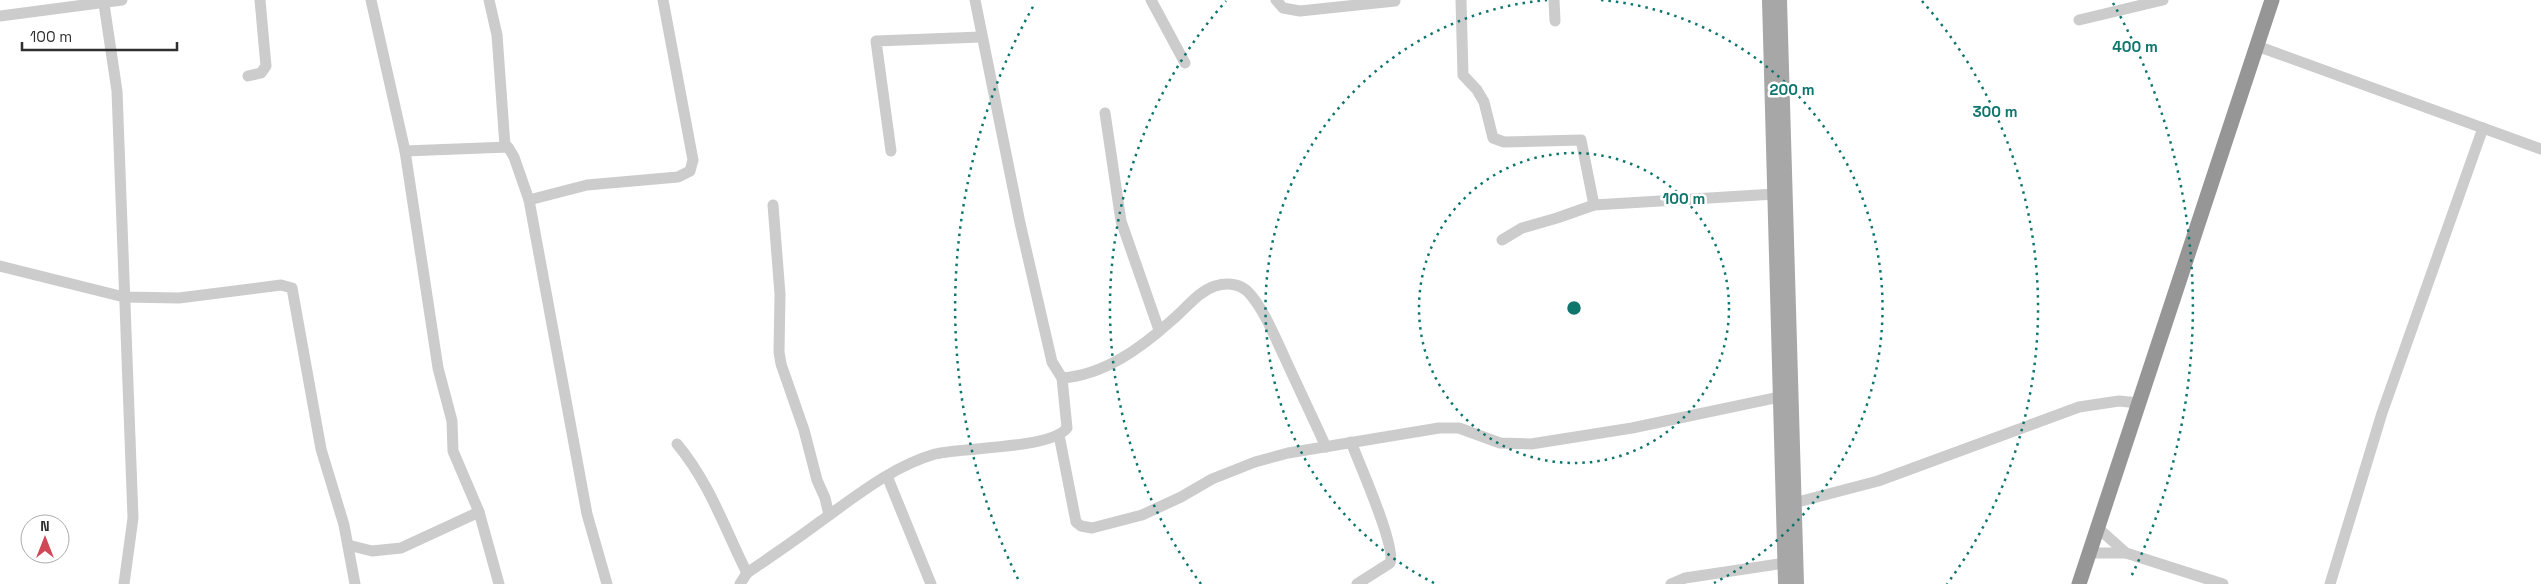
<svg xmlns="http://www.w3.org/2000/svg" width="2541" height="584" viewBox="0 0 2541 584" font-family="'Space Grotesk',sans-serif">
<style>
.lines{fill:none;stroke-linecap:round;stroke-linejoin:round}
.minor{stroke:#ccc;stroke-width:11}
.major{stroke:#a7a7a7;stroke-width:14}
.highway{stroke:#969696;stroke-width:15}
.ring{fill:none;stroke:#0f766e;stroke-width:2.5;stroke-dasharray:2.5 5}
.centre{fill:#0f766e;stroke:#fff;stroke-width:2.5}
.ring-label{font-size:15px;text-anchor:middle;font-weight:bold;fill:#0f766e;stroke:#fff;stroke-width:5;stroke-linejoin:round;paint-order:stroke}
</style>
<rect width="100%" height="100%" fill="#fff"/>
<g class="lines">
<g class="minor">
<path d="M371,0L405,151L438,368L452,421L453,451L479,512L499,584"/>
<path d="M489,0L497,35L505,146"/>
<path d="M1151,0L1185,63"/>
<path d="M1276,0L1283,8L1300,11L1395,1"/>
<path d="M1461,0L1463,75L1477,90L1484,102L1493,138L1504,142L1581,140L1594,205"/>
<path d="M1554,0L1555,21"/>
<path d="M104,4L117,91L133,518L124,584"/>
<path d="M0,16L122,0"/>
<path d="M2079,20L2163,0"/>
<path d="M2257,46L2541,149"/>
<path d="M248,76L261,73L266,66L260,0"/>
<path d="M1105,113L1121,221L1159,330"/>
<path d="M405,151L508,147L514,157L529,200L587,185L678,177L690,171L693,160L663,0"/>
<path d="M891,151L876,41L981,37"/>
<path d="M529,200L587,514L607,584"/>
<path d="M773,205L780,294L779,352L781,364L804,430L817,480L825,498L829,515"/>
<path d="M1502,240L1522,228L1557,218L1594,205L1775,194"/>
<path d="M0,266L124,297L179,298L281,285L292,288L321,449L344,525L355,584"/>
<path d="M1062,378C1104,375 1141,348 1171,321C1186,309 1197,292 1215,286C1228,282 1242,284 1250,294C1265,312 1273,333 1283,354C1297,385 1312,416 1326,447"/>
<path d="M1059,435L1076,522L1081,526L1092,528L1142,515L1181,497L1212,479L1255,462L1288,453L1439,428H1459L1500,443L1531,444L1632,428L1780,397"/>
<path d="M1351,442C1359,463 1397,548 1390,563L1357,584"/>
<path d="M677,444C709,482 725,529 747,573"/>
<path d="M887,476L931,584"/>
<path d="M1794,503L1878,481L2079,407L2119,401L2139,403"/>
<path d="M2098,528L2126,553"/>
<path d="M348,545L372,551L401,548L479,512"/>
<path d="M2090,553H2126L2223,584"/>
<path d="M740,584L747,573C772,556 797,539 821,521C856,496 893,466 935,454C963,447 1051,449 1067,428L1062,378L1052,362L1020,223L975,0"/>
<path d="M1671,584L1685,578L1785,563"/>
<path d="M2330,584L2382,413L2483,128"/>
</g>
<g class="major">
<path d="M1769,0L1785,584"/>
<path d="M1780,0L1797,584"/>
</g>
<path class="highway" d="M2079,584L2272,0"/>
</g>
<g class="ring">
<circle cx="1574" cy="308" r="155"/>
<path d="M1434 583A309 309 0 0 1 1547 0M1601 0A309 309 0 0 1 1714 583"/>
<path d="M1201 584A464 464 0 0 1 1226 1M1922 1A464 464 0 0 1 1947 584"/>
<path d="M1018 579A619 619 0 0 1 1035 3M2113 3A619 619 0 0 1 2130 579"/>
</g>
<circle cx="1574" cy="308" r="8" class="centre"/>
<g class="ring-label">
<text x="2135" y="52">400 m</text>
<text x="1792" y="95">200 m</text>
<text x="1995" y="117">300 m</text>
<text x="1684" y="204">100 m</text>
</g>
<g transform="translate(45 539)"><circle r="24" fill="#ffffff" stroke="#acacac"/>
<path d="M0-4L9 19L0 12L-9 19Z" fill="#d04856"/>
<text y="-8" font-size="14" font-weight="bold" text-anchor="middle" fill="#2f2f2f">N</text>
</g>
<path d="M22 42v8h155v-8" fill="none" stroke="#2f2f2f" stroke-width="2.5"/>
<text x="30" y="42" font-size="15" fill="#2f2f2f" stroke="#ffffff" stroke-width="4" paint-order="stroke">100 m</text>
</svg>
